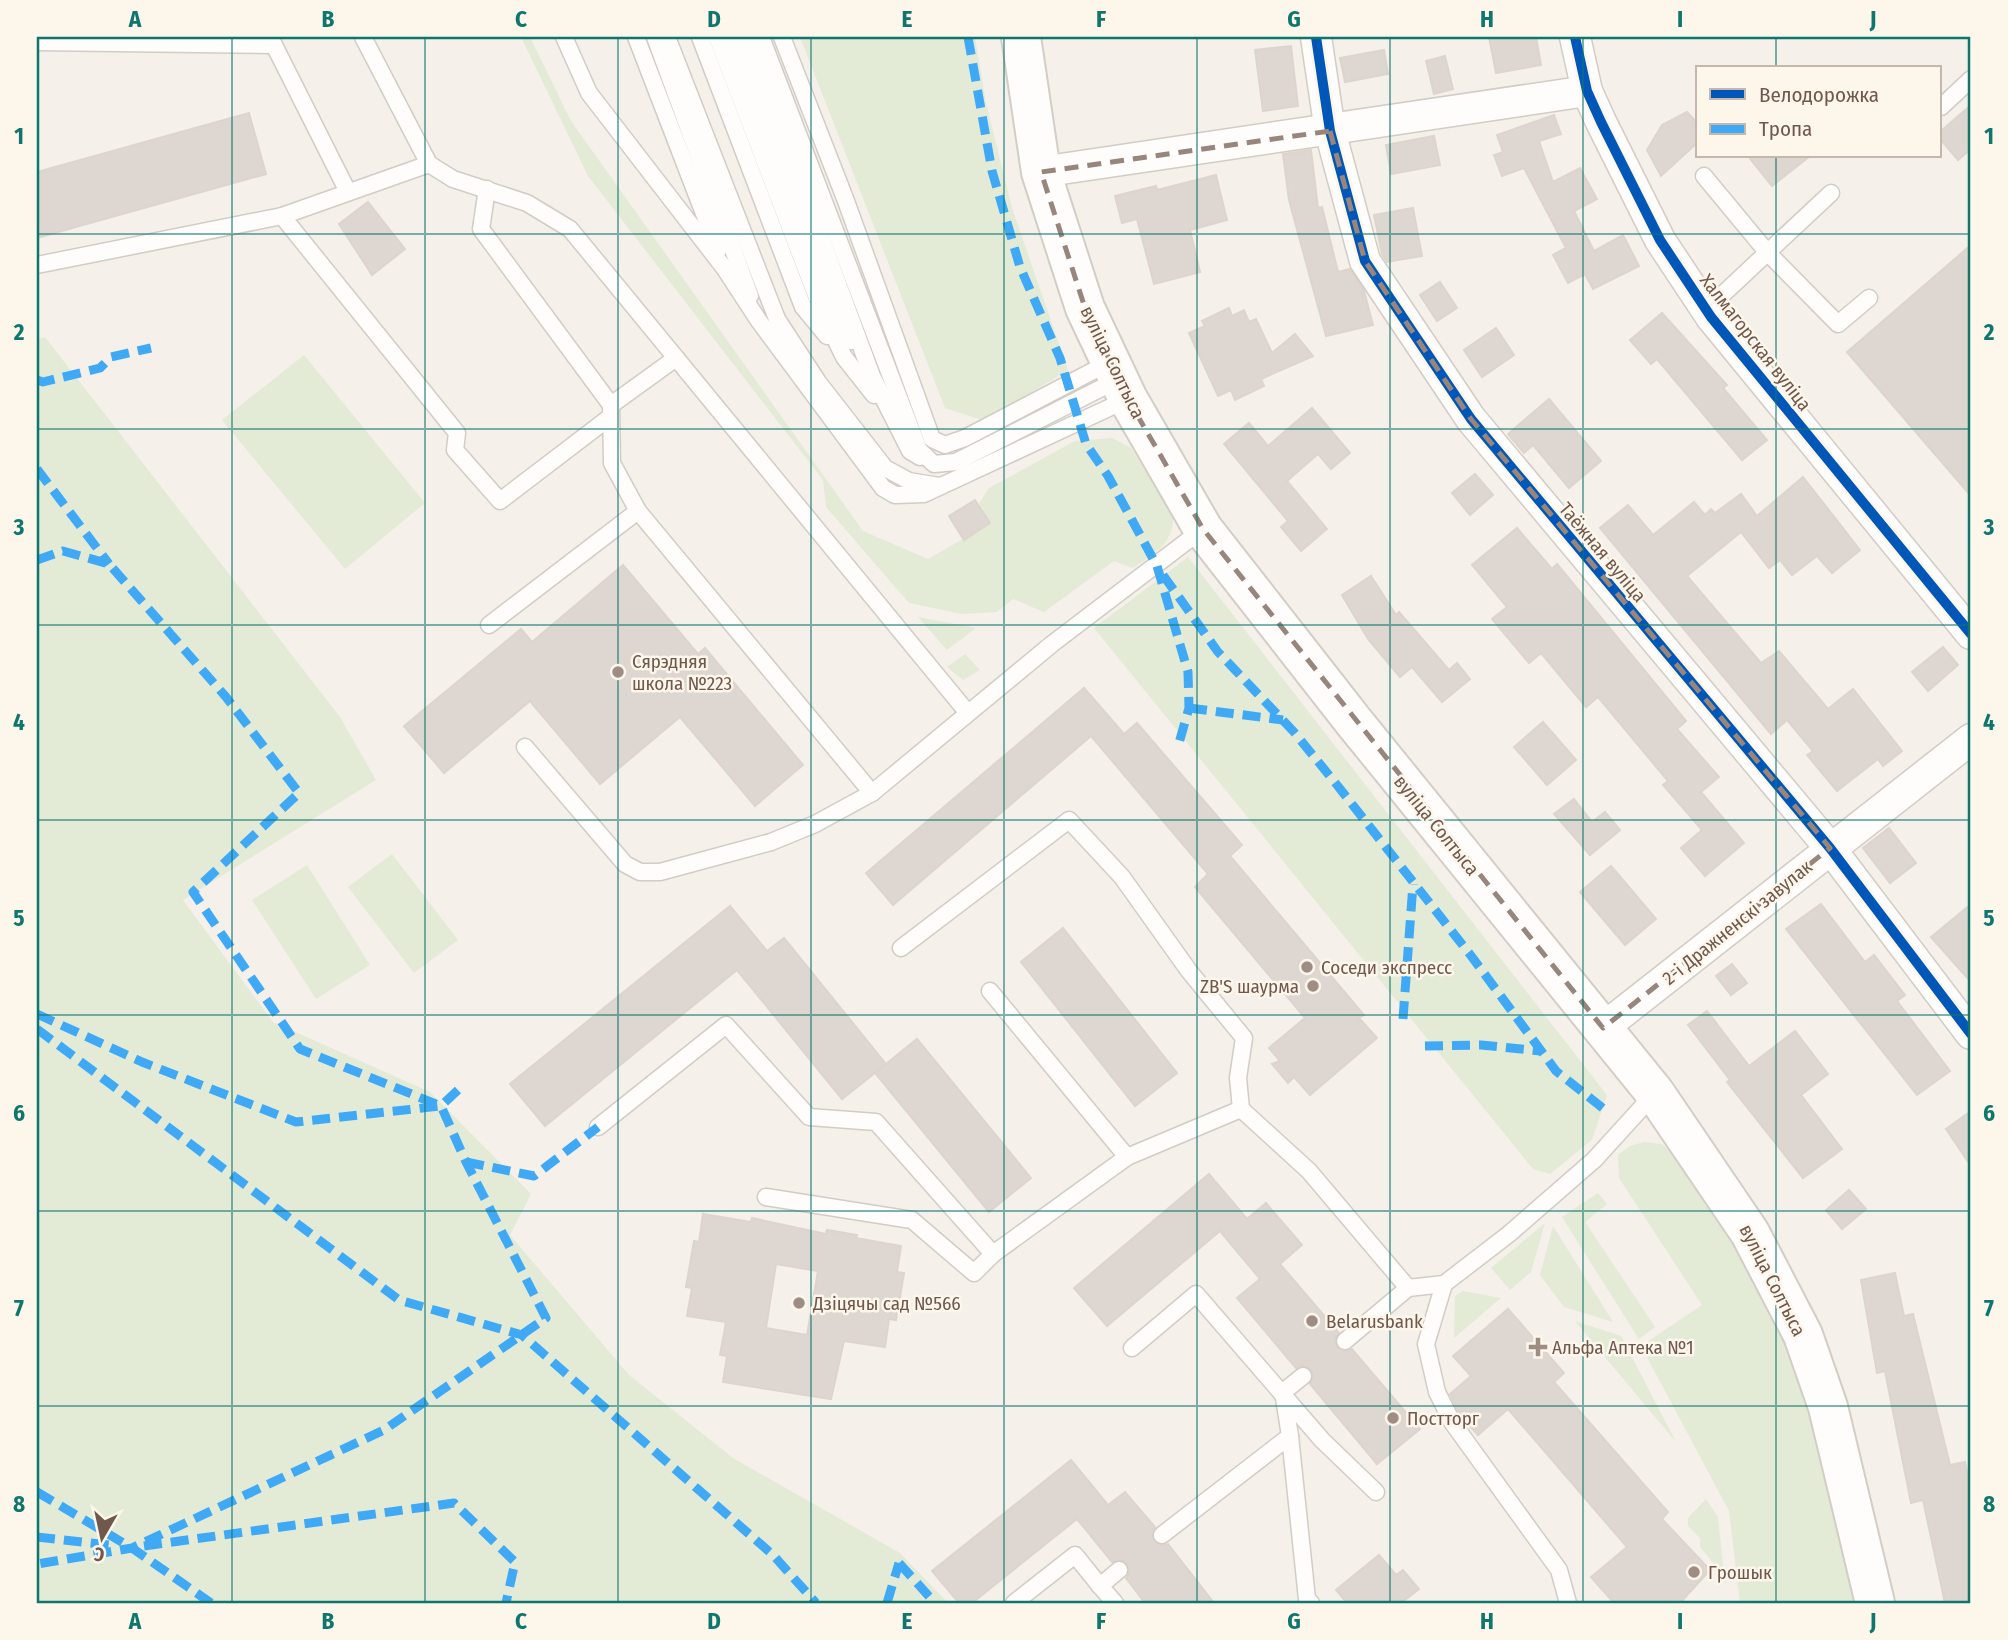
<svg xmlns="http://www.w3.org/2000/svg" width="2008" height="1640" viewBox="0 0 2008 1640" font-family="'Fira Sans Condensed',sans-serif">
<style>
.green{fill:#e3ebd6}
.building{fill:#ded6d0;stroke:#ddd4cd;stroke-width:2;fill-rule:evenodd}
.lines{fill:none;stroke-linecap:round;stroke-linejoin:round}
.service-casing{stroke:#d2ccc5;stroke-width:19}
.minor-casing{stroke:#d2ccc5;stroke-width:33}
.secondary-casing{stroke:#d4cdc6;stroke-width:42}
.service{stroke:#fefdfc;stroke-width:16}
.minor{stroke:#fefdfc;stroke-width:30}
.secondary{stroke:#fefdfc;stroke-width:38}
.quiet{stroke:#3fa9f5;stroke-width:9;stroke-dasharray:18 9;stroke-linecap:butt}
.cycleway-casing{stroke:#fdf6eb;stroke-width:15}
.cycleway{stroke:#0057b8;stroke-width:10}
.marked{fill:none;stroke:#98857c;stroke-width:5;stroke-dasharray:14 9;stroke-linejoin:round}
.grid{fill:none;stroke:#0f766e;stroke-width:2;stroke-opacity:0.55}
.poi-dot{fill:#9f8d84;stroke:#fdf6eb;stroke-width:2.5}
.labels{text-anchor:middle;stroke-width:5;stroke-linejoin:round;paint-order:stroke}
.street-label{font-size:19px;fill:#71584d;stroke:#fdf6eb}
.poi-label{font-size:19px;fill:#71584d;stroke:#fdf6eb;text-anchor:start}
.neatline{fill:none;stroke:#0f766e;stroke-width:2.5}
.grid-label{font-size:23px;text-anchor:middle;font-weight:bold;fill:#0f766e}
</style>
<rect width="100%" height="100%" fill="#f5f0ea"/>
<g class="green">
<path d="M521,37H530L571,121L863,531L928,559L989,524L978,505L989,488L1075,441L1112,438L1131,448L1173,516C1174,545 1154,553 1133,568L1114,561L1044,612L1013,599L997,612L962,614L909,603L826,507L823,480L588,176Z"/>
<path d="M800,37H975L986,103L1012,208L1068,370L985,421L945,408Z"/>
<path d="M45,337L340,717L376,780L183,900L273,1022L430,1092L531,1194L510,1235L629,1375L733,1458L900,1553L948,1603H37V339Z"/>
<path d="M304,355L425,503L345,569L222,420Z"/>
<path d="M1188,557L1607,1095L1592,1140L1550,1174L1533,1169L1094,628Z"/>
<path d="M918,617L976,628L947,650Z"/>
<path d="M965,654L980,670L963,680L947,667Z"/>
<path d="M392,854L458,940L414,973L348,887Z"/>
<path d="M307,865L370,965L316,999L252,900Z"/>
<path d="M1644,1142L1662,1144L1671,1152C1692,1180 1715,1208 1734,1238C1801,1346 1830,1480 1857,1603H1740L1729,1511L1641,1346L1702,1305L1619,1178L1618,1155L1630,1146Z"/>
<path d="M1598,1193L1607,1204L1585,1222L1655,1327L1639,1339L1562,1217Z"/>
<path d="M1545,1223L1531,1272L1510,1290L1491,1268Z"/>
<path d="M1553,1226L1613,1322L1564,1307L1540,1275Z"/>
<path d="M1463,1291L1501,1298L1454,1338L1455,1296Z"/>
<path d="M1575,1321L1621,1336L1676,1442Z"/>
<path d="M1706,1499L1718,1517L1724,1576L1700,1547V1538L1688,1526V1518Z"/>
</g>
<g class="building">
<path d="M1489,37H1536L1541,65L1496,73Z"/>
<path d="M1291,46L1298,106L1263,111L1255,50Z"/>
<path d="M1384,50L1388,74L1345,82L1340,58Z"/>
<path d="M1445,56L1453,89L1434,94L1426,61Z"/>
<path d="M1971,105V149L1958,160L1940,139V132Z"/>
<path d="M1687,112L1698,124V142L1661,176L1647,150L1662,125Z"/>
<path d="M249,113L266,174L37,238V172Z"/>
<path d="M1554,115L1561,134L1539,141L1553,182L1580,168L1597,199L1574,211L1594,251L1623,235L1639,266L1593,289L1585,274L1568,283L1553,255L1566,248L1524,168L1502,176L1494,155L1503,152L1497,135Z"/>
<path d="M1434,136L1440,165L1391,174L1386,145Z"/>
<path d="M1311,150L1318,208L1322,207L1338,272L1350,269L1364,291L1373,325L1326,336L1289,200L1283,154Z"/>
<path d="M1748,156H1810L1772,186Z"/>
<path d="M1216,175L1227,220L1190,230L1200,272L1154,284L1137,219L1122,223L1115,196L1156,186L1157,190Z"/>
<path d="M368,202L405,249L372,275L339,224Z"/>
<path d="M1413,208L1422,256L1387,262L1382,254L1374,215Z"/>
<path d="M1971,245V496L1847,352Z"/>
<path d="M1440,282L1457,308L1437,321L1420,295Z"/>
<path d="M1229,308L1232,316L1244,310L1249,322L1256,319L1272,353L1295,334L1313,356L1261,379L1264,386L1235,400L1231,390L1218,396L1189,333L1205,326L1202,321Z"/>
<path d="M1662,313L1727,385L1723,388L1767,440L1742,460L1657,359L1651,364L1630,340Z"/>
<path d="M1496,328L1514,355L1482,377L1464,350Z"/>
<path d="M1549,399L1601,461L1569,488L1533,445L1524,453L1508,434Z"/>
<path d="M1312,408L1350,453L1331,469L1318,454L1287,481L1327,529L1301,551L1281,527L1288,521L1224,444L1249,423L1268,446Z"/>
<path d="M1475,474L1493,495L1470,515L1452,493Z"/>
<path d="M1803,477L1860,550L1832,573L1817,556L1792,575L1780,560L1769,568L1741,532L1687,576L1761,663L1779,651L1828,709L1853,689L1902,751L1883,766L1878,759L1837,791L1807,755L1813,751L1787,720L1771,734L1600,528L1628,505L1653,535L1694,502L1705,515L1711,509L1715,513L1741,494L1757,516Z"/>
<path d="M975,500L990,523L964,540L949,516Z"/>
<path d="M1517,528L1552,569L1557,564L1686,721L1677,729L1719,777L1701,792L1744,843L1705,876L1681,848L1702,830L1663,785L1668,781L1598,697L1586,707L1541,653L1529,663L1492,619L1507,607L1472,565Z"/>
<path d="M623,565L698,654L705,648L803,765L755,806L680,717L600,784L530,701L444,773L404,726L521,629L532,642Z"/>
<path d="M1371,576L1396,615L1399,612L1449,670L1457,663L1470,679L1442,702L1412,667L1400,677L1368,639L1342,595Z"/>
<path d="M1943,647L1958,665L1928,691L1912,672Z"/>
<path d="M1084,688L1124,734L1137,723L1242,845L1230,856L1364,1015L1359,1018L1377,1038L1310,1095L1294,1077L1288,1083L1272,1064L1280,1061L1269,1048L1305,1018L1195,887L1208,874L1091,736L893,905L866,873Z"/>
<path d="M1543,722L1576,760L1547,785L1514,747Z"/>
<path d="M1574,799L1592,822L1605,812L1620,830L1590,855L1554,814Z"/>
<path d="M1889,828L1916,863L1890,883L1863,848Z"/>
<path d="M1611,866L1656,919L1625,945L1580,892Z"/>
<path d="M1821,904L1865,962L1874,955L1905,995L1897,1001L1950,1071L1917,1095L1786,929Z"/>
<path d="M1971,904V982L1931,937Z"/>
<path d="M730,906L767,951L784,938L886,1064L842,1099L737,970L545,1126L510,1084Z"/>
<path d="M1063,928L1177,1073L1135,1106L1021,962Z"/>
<path d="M1732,964L1747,983L1731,995L1716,976Z"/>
<path d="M1707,1011L1749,1066L1795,1031L1828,1074L1801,1095L1842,1149L1803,1178L1727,1082L1730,1080L1688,1025Z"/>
<path d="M917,1039L1031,1178L989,1212L875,1073Z"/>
<path d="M1971,1111V1166L1946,1129Z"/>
<path d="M1209,1174L1247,1219L1266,1203L1302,1245L1280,1264L1339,1333L1335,1338L1337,1347L1342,1351L1352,1349L1420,1429L1377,1464L1310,1384L1313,1375L1311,1369L1302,1366L1296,1368L1237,1298L1260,1279L1220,1231L1107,1326L1074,1288Z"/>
<path d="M1849,1190L1866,1209L1842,1229L1826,1210Z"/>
<path d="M703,1214L751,1222L752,1218L826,1234L827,1230L857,1235L856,1238L901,1246L897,1272L904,1273L896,1320L889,1319L885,1347L844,1341L831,1399L723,1382L727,1356L720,1355L726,1322L687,1316L692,1288L686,1287L694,1241L699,1242ZM776,1264L818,1271L807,1335L766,1328Z"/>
<path d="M1895,1273L1904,1316L1913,1314L1950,1465L1965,1462L1971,1492V1603H1945L1923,1500L1911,1503L1885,1371L1877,1373L1861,1280Z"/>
<path d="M1508,1309L1564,1373L1554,1382L1668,1512L1662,1519L1710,1570L1680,1603H1614L1591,1577L1627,1547L1508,1409L1478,1435L1460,1415L1450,1394L1471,1376L1453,1356Z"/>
<path d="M1071,1460L1108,1505L1125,1492L1155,1527L1152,1536L1154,1542L1163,1545L1168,1544L1214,1603H1145L1126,1578L1129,1573L1127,1564L1122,1560L1112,1562L1077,1519L972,1603H959L932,1571Z"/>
<path d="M1379,1555L1396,1575L1403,1570L1419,1589L1401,1603H1347L1336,1590Z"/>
</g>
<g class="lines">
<g class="service-casing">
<g id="service">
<path d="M270,37L348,192"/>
<path d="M363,37L429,164L453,179L527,203L570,229L967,712"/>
<path d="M564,37L589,93L725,269L759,321L883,488L895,495L924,494L1128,399"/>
<path d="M636,37L718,250"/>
<path d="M655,37L750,296"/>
<path d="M667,37L777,319L818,382L885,468L909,481L939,486"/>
<path d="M700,37L803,307L827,336"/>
<path d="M717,37L824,316L844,357L874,395"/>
<path d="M732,37L838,319L851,341"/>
<path d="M747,37L872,376L910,451L920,457"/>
<path d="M761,37L919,450L934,464L956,462L1119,379"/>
<path d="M782,37L846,201L932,439L945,445L965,438L1110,362"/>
<path d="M37,42L274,45"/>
<path d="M1941,107L1971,79"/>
<path d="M1704,176L1767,252L1838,324L1869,298"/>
<path d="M487,189L481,229L611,405L676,358"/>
<path d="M282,216L457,433L455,450L500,501L610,417"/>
<path d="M37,265L282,216L429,164"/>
<path d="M1706,310L1831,193"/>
<path d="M611,405L612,463L638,511L872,793"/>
<path d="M489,625L638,511"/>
<path d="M525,747L625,864L640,872H660L771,842L815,824L872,793L1052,644L1203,529"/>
<path d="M901,948L1069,820L1122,877L1189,971L1244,1038L1238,1078L1241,1109L1309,1171L1408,1288L1444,1284L1509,1234L1594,1160L1655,1093"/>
<path d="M990,991L1127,1157"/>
<path d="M598,1127L726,1025L809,1117L876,1122L993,1254L1127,1157L1241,1109"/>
<path d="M766,1197L912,1220L974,1273L993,1254"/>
<path d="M1444,1284L1426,1344L1437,1392L1452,1422L1559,1570L1568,1603"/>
<path d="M1345,1341L1408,1288"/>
<path d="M1132,1348L1196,1294L1322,1440L1376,1492"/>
<path d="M1290,1436L1307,1599L1311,1603"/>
<path d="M1162,1535L1290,1436L1283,1392L1303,1376"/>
<path d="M1100,1586L1115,1603"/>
<path d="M1014,1603L1075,1555L1100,1586L1119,1570"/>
</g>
</g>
<g class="minor-casing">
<g id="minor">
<path d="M1316,37L1330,131L1365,261L1471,419L1830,848L1971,1034"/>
<path d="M1575,37L1587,91L1601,122L1660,240L1711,317L1971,634"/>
<path d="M1041,172L1587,91"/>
<path d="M1603,1028L1971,739"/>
</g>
</g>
<g class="secondary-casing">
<path id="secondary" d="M1021,37L1041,172L1085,308L1128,399L1203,529L1354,722L1655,1093L1750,1233L1803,1335L1828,1407L1875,1603"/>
</g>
<use href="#service" class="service"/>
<use href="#minor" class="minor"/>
<use href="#secondary" class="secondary"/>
<g class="quiet">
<path d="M968,37L992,171L1020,267L1060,358L1086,444L1108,476L1157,566L1188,672L1189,708L1179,743"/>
<path d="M37,380L43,382L100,368L111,357L151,348"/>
<path d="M37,469L109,564"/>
<path d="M37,560L63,551L109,564L226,697L299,793L193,892L300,1049L441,1106L466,1162L546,1318L384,1430L132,1548L37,1564"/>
<path d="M1163,575L1218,652L1294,732L1337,785L1472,957L1556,1071L1604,1109"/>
<path d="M1189,708L1283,720"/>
<path d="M37,1014L142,1062L296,1122L441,1106L461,1087"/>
<path d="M1403,1019L1413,884"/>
<path d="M37,1029L399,1300L522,1335L773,1555L816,1603"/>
<path d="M1425,1046L1481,1045L1541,1051"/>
<path d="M466,1162L534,1176L598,1127"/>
<path d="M37,1492L132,1548L211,1603"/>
<path d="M37,1537L117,1546"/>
<path d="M144,1546L454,1503L515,1562L506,1603"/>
<path d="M899,1563L935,1603"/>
<path d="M887,1603L899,1563"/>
</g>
<g class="cycleway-casing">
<g id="cycleway">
<path d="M1316,37L1330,131L1365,261L1471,419L1830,848L1971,1034"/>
<path d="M1575,37L1587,91L1601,122L1660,240L1711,317L1971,634"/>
</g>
</g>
<use href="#cycleway" class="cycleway"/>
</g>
<path class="marked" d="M1330,131L1365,261L1471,419L1830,848L1603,1028L1203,529L1128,399L1085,308L1041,172Z"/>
<path class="grid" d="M232,37V1603M425,37V1603M618,37V1603M811,37V1603M1004,37V1603M1197,37V1603M1390,37V1603M1583,37V1603M1776,37V68M1776,156V1603M37,234H1971M37,429H1971M37,625H1971M37,820H1971M37,1015H1971M37,1211H1971M37,1406H1971"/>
<g class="poi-dot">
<circle cx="618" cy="672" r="7"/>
<circle cx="1307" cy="967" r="7"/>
<circle cx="1313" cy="986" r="7"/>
<circle cx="799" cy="1303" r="7"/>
<circle cx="1312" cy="1321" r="7"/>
<path d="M1534.5 1336.5h7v7h7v7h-7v7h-7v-7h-7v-7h7z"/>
<circle cx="1393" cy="1418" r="7"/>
<circle cx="1694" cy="1572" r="7"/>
</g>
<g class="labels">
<g class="street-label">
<text transform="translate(1756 342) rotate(52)" y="7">Халмагорская вуліца</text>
<text transform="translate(1113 362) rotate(64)" y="7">вуліца Солтыса</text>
<text transform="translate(1603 552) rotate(50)" y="7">Таёжная вуліца</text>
<text transform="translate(1437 825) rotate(51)" y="7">вуліца Солтыса</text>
<text transform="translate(1737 922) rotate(-39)" y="7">2-і Дражненскі завулак</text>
<text transform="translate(1773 1280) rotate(63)" y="7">вуліца Солтыса</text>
</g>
<g class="poi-label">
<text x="632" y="668">Сярэдняя<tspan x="632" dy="22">школа №223</tspan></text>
<text x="1321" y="974">Соседи экспресс</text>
<text x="1299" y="993" text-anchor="end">ZB'S шаурма</text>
<text x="813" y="1310">Дзіцячы сад №566</text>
<text x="1326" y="1328">Belarusbank</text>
<text x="1552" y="1354">Альфа Аптека №1</text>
<text x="1407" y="1425">Постторг</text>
<text x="1708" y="1579">Грошык</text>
</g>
</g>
<rect width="2008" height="1640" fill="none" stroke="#fdf6eb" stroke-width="77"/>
<rect x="1696" y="66" width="245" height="91" fill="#fdf6eb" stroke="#c5b7ac" stroke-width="2"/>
<rect x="1710" y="89" width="35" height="10" fill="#0057b8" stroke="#c5b7ac" stroke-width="2"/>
<text x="1759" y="102" font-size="21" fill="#71584d">Велодорожка</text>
<rect x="1710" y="124" width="35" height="10" fill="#3fa9f5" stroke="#c5b7ac" stroke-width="2"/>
<text x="1759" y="136" font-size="21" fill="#71584d">Тропа</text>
<g transform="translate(102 1538) rotate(189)" stroke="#fdf6eb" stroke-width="5" paint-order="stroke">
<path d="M0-5L12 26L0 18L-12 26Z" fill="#71584d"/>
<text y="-10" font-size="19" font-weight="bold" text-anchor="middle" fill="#71584d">С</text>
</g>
<rect x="38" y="38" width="1931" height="1564" class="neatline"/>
<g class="grid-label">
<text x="135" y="27">A</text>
<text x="328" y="27">B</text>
<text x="521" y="27">C</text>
<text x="714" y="27">D</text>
<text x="907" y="27">E</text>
<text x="1101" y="27">F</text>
<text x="1294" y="27">G</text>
<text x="1487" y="27">H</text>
<text x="1680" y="27">I</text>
<text x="1873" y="27">J</text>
<text x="19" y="144">1</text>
<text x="1989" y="144">1</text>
<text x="19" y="340">2</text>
<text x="1989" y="340">2</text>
<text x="19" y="535">3</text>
<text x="1989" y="535">3</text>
<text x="19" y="730">4</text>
<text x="1989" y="730">4</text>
<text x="19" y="926">5</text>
<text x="1989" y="926">5</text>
<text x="19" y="1121">6</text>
<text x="1989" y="1121">6</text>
<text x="19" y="1316">7</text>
<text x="1989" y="1316">7</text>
<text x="19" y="1512">8</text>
<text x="1989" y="1512">8</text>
<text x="135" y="1629">A</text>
<text x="328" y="1629">B</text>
<text x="521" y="1629">C</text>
<text x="714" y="1629">D</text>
<text x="907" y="1629">E</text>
<text x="1101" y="1629">F</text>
<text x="1294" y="1629">G</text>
<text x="1487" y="1629">H</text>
<text x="1680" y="1629">I</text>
<text x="1873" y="1629">J</text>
</g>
</svg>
